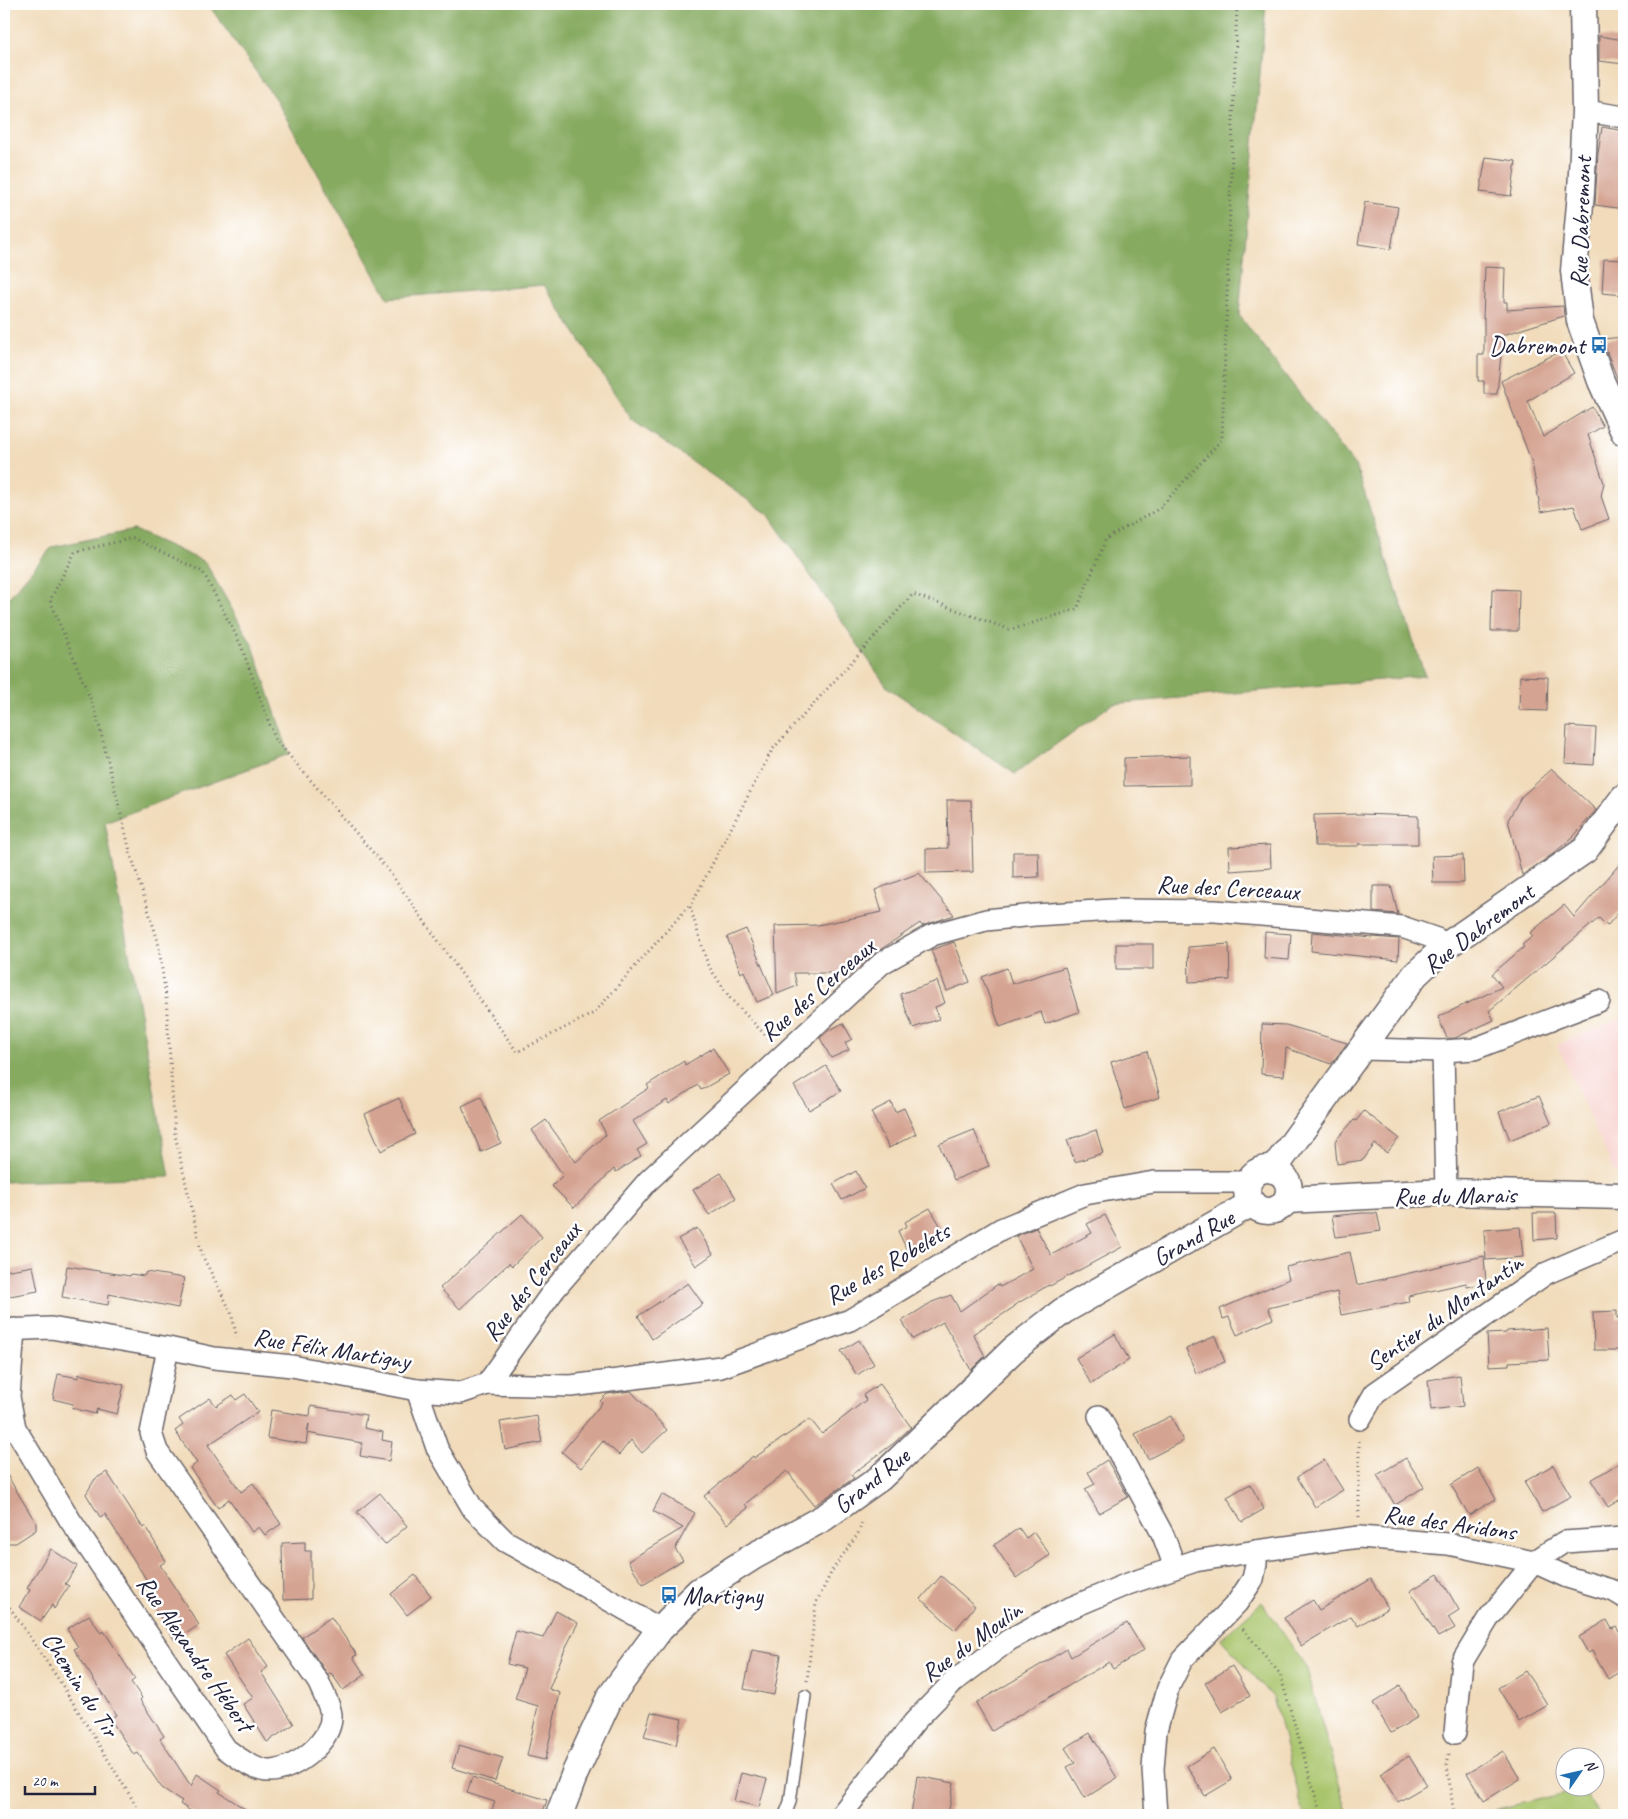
<svg xmlns="http://www.w3.org/2000/svg" width="1628" height="1819" viewBox="0 0 1628 1819" font-family="Caveat,sans-serif">
<style>
.built{fill:#f7d0cc}
.green{fill:#a9c56c;stroke:#667454}
.forest{fill:#86aa60;stroke:#54664e}
.building{fill:#d4a391}
.lines{fill:none;stroke-linecap:round;stroke-linejoin:round}
.service-casing{stroke:#6a6367;stroke-width:14}
.minor-casing{stroke:#6a6367;stroke-width:24}
.tertiary-casing{stroke:#6a6367;stroke-width:29}
.path{stroke:#6a6367;stroke-width:3;stroke-dasharray:1 4;stroke-linecap:butt}
.service{stroke:#fff;stroke-width:11}
.minor{stroke:#fff;stroke-width:21}
.tertiary{stroke:#fff;stroke-width:26}
.labels{text-anchor:middle;stroke-width:5;stroke-linejoin:round;paint-order:stroke}
.street-label{font-size:25px;fill:#22223b;stroke:#fff}
.poi-label{font-size:25px;fill:#22223b;stroke:#fff;text-anchor:end}
</style>
<rect width="100%" height="100%" fill="#fff"/>
<filter id="ink" filterUnits="userSpaceOnUse"><feTurbulence type="fractalNoise" baseFrequency=".02" numOctaves="2"/><feDisplacementMap in="SourceGraphic" scale="10" xChannelSelector="R" yChannelSelector="G"/><feConvolveMatrix kernelMatrix="1 2 1 2 8 2 1 2 1" color-interpolation-filters="sRGB"/></filter>
<filter id="wash" filterUnits="userSpaceOnUse"><feTurbulence type="fractalNoise" baseFrequency=".0096" numOctaves="4" result="noise"/><feDisplacementMap in="SourceGraphic" scale="20" xChannelSelector="R" yChannelSelector="G"/><feGaussianBlur stdDeviation="1.12" result="paint"/><feColorMatrix in="noise" values="0 0 0 0 0 0 0 0 0 0 0 0 0 0 0 0 0 1.4 0 .05"/><feComposite in="paint" operator="in"/></filter>
<g filter="url(#wash)">
<rect width="100%" height="100%" fill="#f1dbba"/>
<path class="built" d="M1624,1017V1173H1615L1557,1045Z"/>
<g class="green">
<path d="M1262,1602L1306,1667L1348,1815H1304L1273,1697L1221,1639Z"/>
<path d="M1583,1789L1600,1815H1472Z"/>
</g>
<g class="forest">
<path d="M208,4H1266L1239,315L1356,467L1425,676L1112,704L1015,774L887,687L768,514L632,420L544,285L388,298L276,100Z"/>
<path d="M134,530L205,562L253,646L289,754L105,822L170,1177L4,1182V603L52,547Z"/>
</g>
<g id="blocks">
<g class="building">
<path d="M1599,36L1624,40V64L1599,61Z"/>
<path d="M1602,127L1624,131V209L1595,205L1598,154Z"/>
<path d="M1486,157L1516,161L1511,196L1480,192Z"/>
<path d="M1365,202L1398,207L1391,249L1358,244Z"/>
<path d="M1604,259L1624,260V295L1602,293Z"/>
<path d="M1485,267L1505,268L1504,302H1507V310L1563,306L1564,316L1503,335L1497,394H1484V381H1478V355H1484V318L1483,319Z"/>
<path d="M1624,337V396L1602,339Z"/>
<path d="M1561,351L1574,373L1528,401L1543,437L1592,407L1603,426L1588,435L1604,483L1601,496L1609,519L1582,529L1574,506L1541,512L1532,463L1501,381Z"/>
<path d="M1492,589L1519,590L1518,631H1491Z"/>
<path d="M1520,676L1548,677L1547,711L1519,710Z"/>
<path d="M1567,726L1596,728L1594,765L1565,763Z"/>
<path d="M1190,756V785L1124,786V758Z"/>
<path d="M1552,769L1596,810L1574,836L1553,854L1522,875L1508,820L1521,797Z"/>
<path d="M947,800H971L973,872L926,873V849L948,848Z"/>
<path d="M1359,814L1418,816V844H1359V846H1315L1314,815Z"/>
<path d="M1270,845L1271,868L1230,871L1229,847Z"/>
<path d="M1013,852H1038L1039,877L1013,878Z"/>
<path d="M1463,855L1464,883H1433L1432,856Z"/>
<path d="M1624,859V906L1607,926L1599,918L1489,1011L1494,1020L1455,1038H1447L1438,1017L1502,987L1492,974L1524,947L1522,945L1533,936L1530,933L1564,905L1574,917Z"/>
<path d="M919,873L954,915L922,926L920,923L874,954L856,968L852,974L835,975V973H794L797,986L777,994L775,926L818,925L882,912L875,890Z"/>
<path d="M1373,886H1391L1398,914L1373,912Z"/>
<path d="M746,929L774,995L757,1002L744,971L741,973L727,937Z"/>
<path d="M1265,932L1291,934L1289,960L1264,958Z"/>
<path d="M1312,932L1373,938V937L1399,939L1398,960L1311,951Z"/>
<path d="M954,942L970,982L947,991L931,950Z"/>
<rect x="1116" y="944" width="37" height="25"/>
<path d="M1229,944L1230,980L1189,982L1188,947Z"/>
<path d="M1065,967L1079,1012L1045,1024L1041,1012L1000,1027L982,977L1007,968L1012,984Z"/>
<path d="M937,981L945,1003L935,1007L939,1019L913,1028L900,994Z"/>
<path d="M843,1023L852,1039L845,1043L849,1050L831,1058L820,1038L828,1031Z"/>
<path d="M1262,1024L1286,1025L1347,1043L1331,1064L1286,1048L1284,1076L1261,1074Z"/>
<path d="M713,1048L729,1074L701,1090L698,1085L669,1104L667,1100L633,1121L647,1144L637,1150L641,1156L616,1172L614,1169L574,1208L552,1186L563,1175L532,1130L546,1120L576,1162L606,1134L599,1121L649,1088L647,1085L684,1061L685,1065Z"/>
<path d="M1147,1051L1160,1097L1125,1109L1111,1062Z"/>
<path d="M826,1066L841,1091L809,1110L794,1086Z"/>
<path d="M1539,1096L1551,1123L1510,1140L1499,1112Z"/>
<path d="M481,1097L501,1143L481,1152L462,1106Z"/>
<path d="M399,1098L415,1134L381,1151L365,1114Z"/>
<path d="M891,1102L895,1112L904,1108L916,1134L889,1148L871,1112Z"/>
<path d="M1364,1111L1399,1138L1387,1153L1375,1144L1363,1160L1337,1164L1335,1141L1354,1120L1356,1121Z"/>
<path d="M974,1130L989,1166L954,1180L939,1144Z"/>
<path d="M1096,1130L1103,1153L1075,1162L1067,1140Z"/>
<path d="M856,1171L865,1188L842,1200L833,1184Z"/>
<path d="M721,1173L736,1198L709,1215L693,1190Z"/>
<path d="M930,1208L943,1230L907,1250L898,1231L907,1226L905,1222Z"/>
<path d="M1362,1213H1377L1381,1231L1336,1237L1332,1216Z"/>
<path d="M1533,1213H1556L1557,1238L1534,1240Z"/>
<path d="M522,1214L542,1237L512,1266L509,1263L460,1309L440,1288Z"/>
<path d="M1105,1215L1122,1247L1050,1286L1049,1285L1013,1306L1014,1307L973,1334L985,1356L971,1370L943,1322L913,1339L902,1321L932,1302L951,1295L960,1311L998,1284L1000,1287L1033,1269L1016,1236L1036,1228L1051,1255L1092,1233L1087,1224Z"/>
<path d="M1520,1227L1523,1257L1486,1260L1484,1230Z"/>
<path d="M697,1228L713,1254L696,1266L678,1239Z"/>
<path d="M1350,1252L1357,1285L1484,1256L1486,1283L1467,1287L1466,1283L1408,1296L1409,1302L1341,1315L1337,1292L1268,1308L1273,1319L1237,1335L1229,1317L1223,1319L1220,1309L1289,1279L1286,1267Z"/>
<path d="M33,1266L38,1291L4,1297V1271Z"/>
<path d="M67,1266L130,1276L131,1274L144,1276L146,1272L184,1278L178,1308L109,1294L108,1305L62,1297Z"/>
<path d="M688,1283L703,1304L652,1339L638,1316Z"/>
<path d="M1617,1311V1318H1624V1350H1594L1593,1312Z"/>
<path d="M1547,1328L1549,1360L1509,1362V1365L1489,1366L1487,1334L1506,1333L1507,1331Z"/>
<path d="M1115,1334L1129,1360L1091,1384L1076,1358Z"/>
<path d="M1215,1336L1225,1362L1196,1373L1186,1349Z"/>
<path d="M859,1340L874,1364L857,1375L841,1351Z"/>
<path d="M58,1374L79,1378V1374L124,1385L117,1414L97,1409L95,1414L72,1408L73,1404L53,1399Z"/>
<path d="M1460,1375L1463,1406L1431,1410L1428,1380Z"/>
<path d="M880,1384L911,1427L894,1443L851,1475L854,1478L821,1501L814,1505L787,1471L745,1504L748,1508L727,1524L704,1496L753,1456L754,1458L810,1419L822,1434L866,1400L863,1395Z"/>
<path d="M631,1391L667,1430L642,1453L631,1440L619,1455L603,1441L581,1468L562,1452L602,1403L600,1401L607,1394Z"/>
<path d="M245,1394L258,1412L208,1445L241,1492L253,1483L281,1524L265,1535L259,1527L252,1532L229,1499L218,1508L190,1468L197,1463L175,1431L183,1425L179,1419L210,1398L216,1406L233,1395L236,1400Z"/>
<path d="M311,1406L366,1415L364,1428L383,1432L382,1440L392,1442L389,1461L360,1456L362,1443L307,1433L309,1424L306,1444L267,1438L271,1410L310,1416Z"/>
<path d="M537,1416L542,1442L505,1450L500,1422Z"/>
<path d="M1171,1416L1183,1441L1148,1459L1135,1434Z"/>
<path d="M1406,1458L1424,1487L1395,1505L1377,1475Z"/>
<path d="M1107,1460L1128,1497L1099,1513L1085,1489L1095,1484L1088,1472Z"/>
<path d="M1324,1460L1343,1490L1315,1507L1297,1477Z"/>
<path d="M1624,1460V1497L1608,1507L1591,1480Z"/>
<path d="M1553,1465L1571,1496L1542,1512L1524,1482Z"/>
<path d="M1478,1468L1496,1499L1469,1515L1451,1485Z"/>
<path d="M4,1470L36,1523V1530L16,1543H8L4,1536Z"/>
<path d="M107,1472L143,1528L145,1526L166,1561L160,1565L199,1625L175,1641L151,1603L158,1598L105,1514L100,1517L86,1494L95,1479Z"/>
<path d="M1250,1484L1264,1509L1242,1522L1227,1497Z"/>
<path d="M380,1493L407,1526L385,1545L357,1512Z"/>
<path d="M662,1494L695,1513L675,1549L683,1560L643,1584L628,1561L683,1528L653,1511Z"/>
<path d="M1019,1528L1026,1538L1034,1532L1050,1555L1016,1578L994,1545Z"/>
<path d="M305,1542V1551H311V1599L283,1600L282,1543Z"/>
<path d="M51,1549L77,1566L65,1584L69,1586L54,1609L52,1605L41,1621L19,1607L30,1590L27,1588Z"/>
<path d="M1438,1574L1459,1610L1448,1617L1455,1628L1438,1637L1410,1591Z"/>
<path d="M415,1575L431,1596L407,1615L391,1594Z"/>
<path d="M941,1576L975,1606L955,1630L921,1599Z"/>
<path d="M1371,1579L1388,1608L1358,1626L1351,1616L1301,1646L1284,1618L1313,1600L1319,1610Z"/>
<path d="M556,1611L578,1623L565,1649L549,1689L560,1693L545,1760L527,1756L538,1706L515,1699L525,1668L507,1664L516,1631L543,1638Z"/>
<path d="M89,1615L101,1633L104,1631L135,1679L131,1682L142,1698L140,1700L164,1736L160,1739L191,1786L197,1774L221,1790L219,1792L254,1815H197L180,1804L182,1801L162,1788L138,1753L134,1755L110,1719L116,1715L74,1649L78,1647L67,1629Z"/>
<path d="M331,1617L357,1655L353,1657L365,1675L343,1690L331,1673L328,1675L302,1637Z"/>
<path d="M1607,1620L1612,1629L1616,1627L1624,1640V1669L1608,1679L1592,1651L1588,1653L1579,1637Z"/>
<path d="M1127,1623L1144,1650L1113,1669L1109,1662L992,1731L976,1703L1067,1649L1071,1657Z"/>
<path d="M248,1638L268,1667L261,1672L294,1724L267,1742L243,1704L253,1698L224,1655Z"/>
<path d="M752,1650L781,1655L774,1695L744,1689Z"/>
<path d="M1232,1666L1250,1696L1222,1712L1205,1683Z"/>
<path d="M1525,1671L1548,1705L1519,1722L1498,1688Z"/>
<path d="M1400,1686L1418,1717L1391,1733L1373,1703Z"/>
<path d="M651,1712L682,1719L676,1745L644,1737Z"/>
<path d="M1090,1733L1117,1778L1085,1798L1067,1767L1075,1763L1065,1748Z"/>
<path d="M459,1745L503,1758L495,1781L452,1768Z"/>
<path d="M1214,1749L1232,1780L1205,1796L1187,1766Z"/>
<path d="M1503,1751L1520,1779L1484,1801L1467,1773Z"/>
<path d="M1409,1756L1427,1785L1398,1802L1380,1774Z"/>
<path d="M741,1773L767,1779L759,1807L734,1801Z"/>
<path d="M917,1776L954,1783L948,1815H911Z"/>
<path d="M472,1777L547,1800L542,1815H533L514,1809L512,1815H490L495,1802L467,1793Z"/>
</g>
</g>
</g>
<g filter="url(#ink)">
<use href="#blocks" fill-opacity="0" stroke="#6a6367" stroke-width="1"/>
<g class="lines">
<g class="service-casing">
<path id="service" d="M785,1815L790,1802L805,1696"/>
</g>
<g class="minor-casing">
<g id="minor">
<path d="M1585,111L1624,117"/>
<path d="M1362,1049L1443,1051L1474,1049L1599,1001"/>
<path d="M1443,1051L1446,1192"/>
<path d="M14,1329L9,1397L15,1428L70,1520L226,1749C237,1757 256,1772 270,1771C294,1771 333,1741 331,1715C331,1707 322,1691 319,1683L157,1451L151,1433L168,1348"/>
<path d="M4,1330L51,1328L168,1348L214,1358L292,1366L417,1390L460,1393L487,1384L554,1290L648,1181L882,963L932,935L986,920L1035,915L1113,910L1215,911L1402,927L1437,939L1446,946"/>
<path d="M487,1384L571,1386L721,1367L850,1320L1001,1229L1085,1194L1154,1182H1249"/>
<path d="M417,1390L437,1448L473,1509L505,1541L660,1629"/>
<path d="M1099,1416L1163,1535L1175,1567"/>
<path d="M1360,1419L1375,1393L1547,1273L1624,1240"/>
<path d="M1455,1733L1462,1662L1488,1619L1534,1562L1567,1577L1614,1591L1624,1597"/>
<path d="M841,1815L915,1721L953,1682L1009,1640L1063,1611L1125,1585L1195,1561L1256,1551L1359,1537L1448,1544L1534,1562L1564,1542L1624,1538"/>
<path d="M1156,1815L1153,1769L1156,1731L1168,1688L1182,1660L1237,1603L1253,1579L1256,1564V1551"/>
</g>
</g>
<g class="tertiary-casing">
<g id="tertiary">
<path d="M1583,4L1585,111L1581,193L1574,271L1580,321L1601,381L1624,432"/>
<circle cx="1268" cy="1190" r="21"/>
<path d="M1273,1170L1415,975L1446,946L1585,850L1624,797"/>
<path d="M1287,1200L1446,1192L1624,1196"/>
<path d="M559,1815L575,1773L610,1697L660,1629L699,1591L754,1556L825,1517L880,1478L1013,1350L1063,1311L1252,1203"/>
</g>
</g>
<g class="path">
<path d="M690,907L708,965L730,998L768,1038"/>
<path d="M237,1338L231,1312L202,1255L175,1135L166,998L158,941L131,855L96,713L50,600L75,552L133,538L203,572L240,643L275,739L388,870L517,1052L594,1013L693,901L772,750L913,594L1011,630L1077,609L1106,539L1160,508L1222,439L1237,4"/>
<path d="M1359,1517V1440"/>
<path d="M4,1599L59,1680L142,1815"/>
<path d="M1243,1629L1280,1674L1321,1815"/>
<path d="M807,1681L816,1603L833,1569L858,1534L863,1520"/>
<path d="M1449,1754L1447,1765L1454,1815"/>
</g>
<use href="#service" class="service"/>
<use href="#minor" class="minor"/>
<use href="#tertiary" class="tertiary"/>
</g>
</g>
<defs>
<g id="bus-bare" transform="scale(1.35)"><path d="M-5-6H5V4H4V6H2V4H-2V6H-4V4H-5ZM-3.5-4V0h7V-4ZM-3.5 1.2v1.5H-2V1.2ZM2 1.2v1.5H3.5V1.2Z" fill="#1f6fb2" stroke="#fff" stroke-width="2.5" paint-order="stroke"/></g>
</defs>
<g fill-rule="evenodd">
<use href="#bus-bare" x="1599" y="345"/>
<use href="#bus-bare" x="669" y="1595"/>
</g>
<g class="labels">
<g class="street-label">
<text transform="translate(1580 222) rotate(-88)" y="9">Rue Dabremont</text>
<text transform="translate(1228 887) rotate(3)" y="9">Rue des Cerceaux</text>
<text transform="translate(1478 928) rotate(-37)" y="9">Rue Dabremont</text>
<text transform="translate(817 989) rotate(-41)" y="9">Rue des Cerceaux</text>
<text transform="translate(1455 1195) rotate(-1)" y="9">Rue du Marais</text>
<text transform="translate(1193 1237) rotate(-30)" y="9">Grand Rue</text>
<text transform="translate(887 1263) rotate(-30)" y="9">Rue des Robelets</text>
<text transform="translate(531 1281) rotate(-52)" y="9">Rue des Cerceaux</text>
<text transform="translate(1444 1312) rotate(-35)" y="9">Sentier du Montantin</text>
<text transform="translate(332 1348) rotate(9)" y="9">Rue Félix Martigny</text>
<text transform="translate(871 1480) rotate(-39)" y="9">Grand Rue</text>
<text transform="translate(1450 1522) rotate(8)" y="9">Rue des Aridons</text>
<text transform="translate(971 1641) rotate(-36)" y="9">Rue du Moulin</text>
<text transform="translate(196 1653) rotate(55)" y="9">Rue Alexandre Hébert</text>
<text transform="translate(81 1684) rotate(57)" y="9">Chemin du Tir</text>
</g>
<g class="poi-label">
<text x="1585" y="354">Dabremont</text>
<text x="683" y="1604" text-anchor="start">Martigny</text>
</g>
</g>
<rect width="1628" height="1819" fill="none" stroke="#fff" stroke-width="20"/>
<g transform="translate(1580 1772) rotate(56)"><circle r="24" fill="#ffffff" stroke="#a7a7b1"/>
<path d="M0-4L9 19L0 12L-9 19Z" fill="#1f6fb2"/>
<text y="-8" font-size="14" font-weight="bold" text-anchor="middle" fill="#22223b">N</text>
</g>
<path d="M25 1786v8h70v-8" fill="none" stroke="#22223b" stroke-width="2.5"/>
<text x="32" y="1786" font-size="15" fill="#22223b" stroke="#ffffff" stroke-width="4" paint-order="stroke">20 m</text>
</svg>
